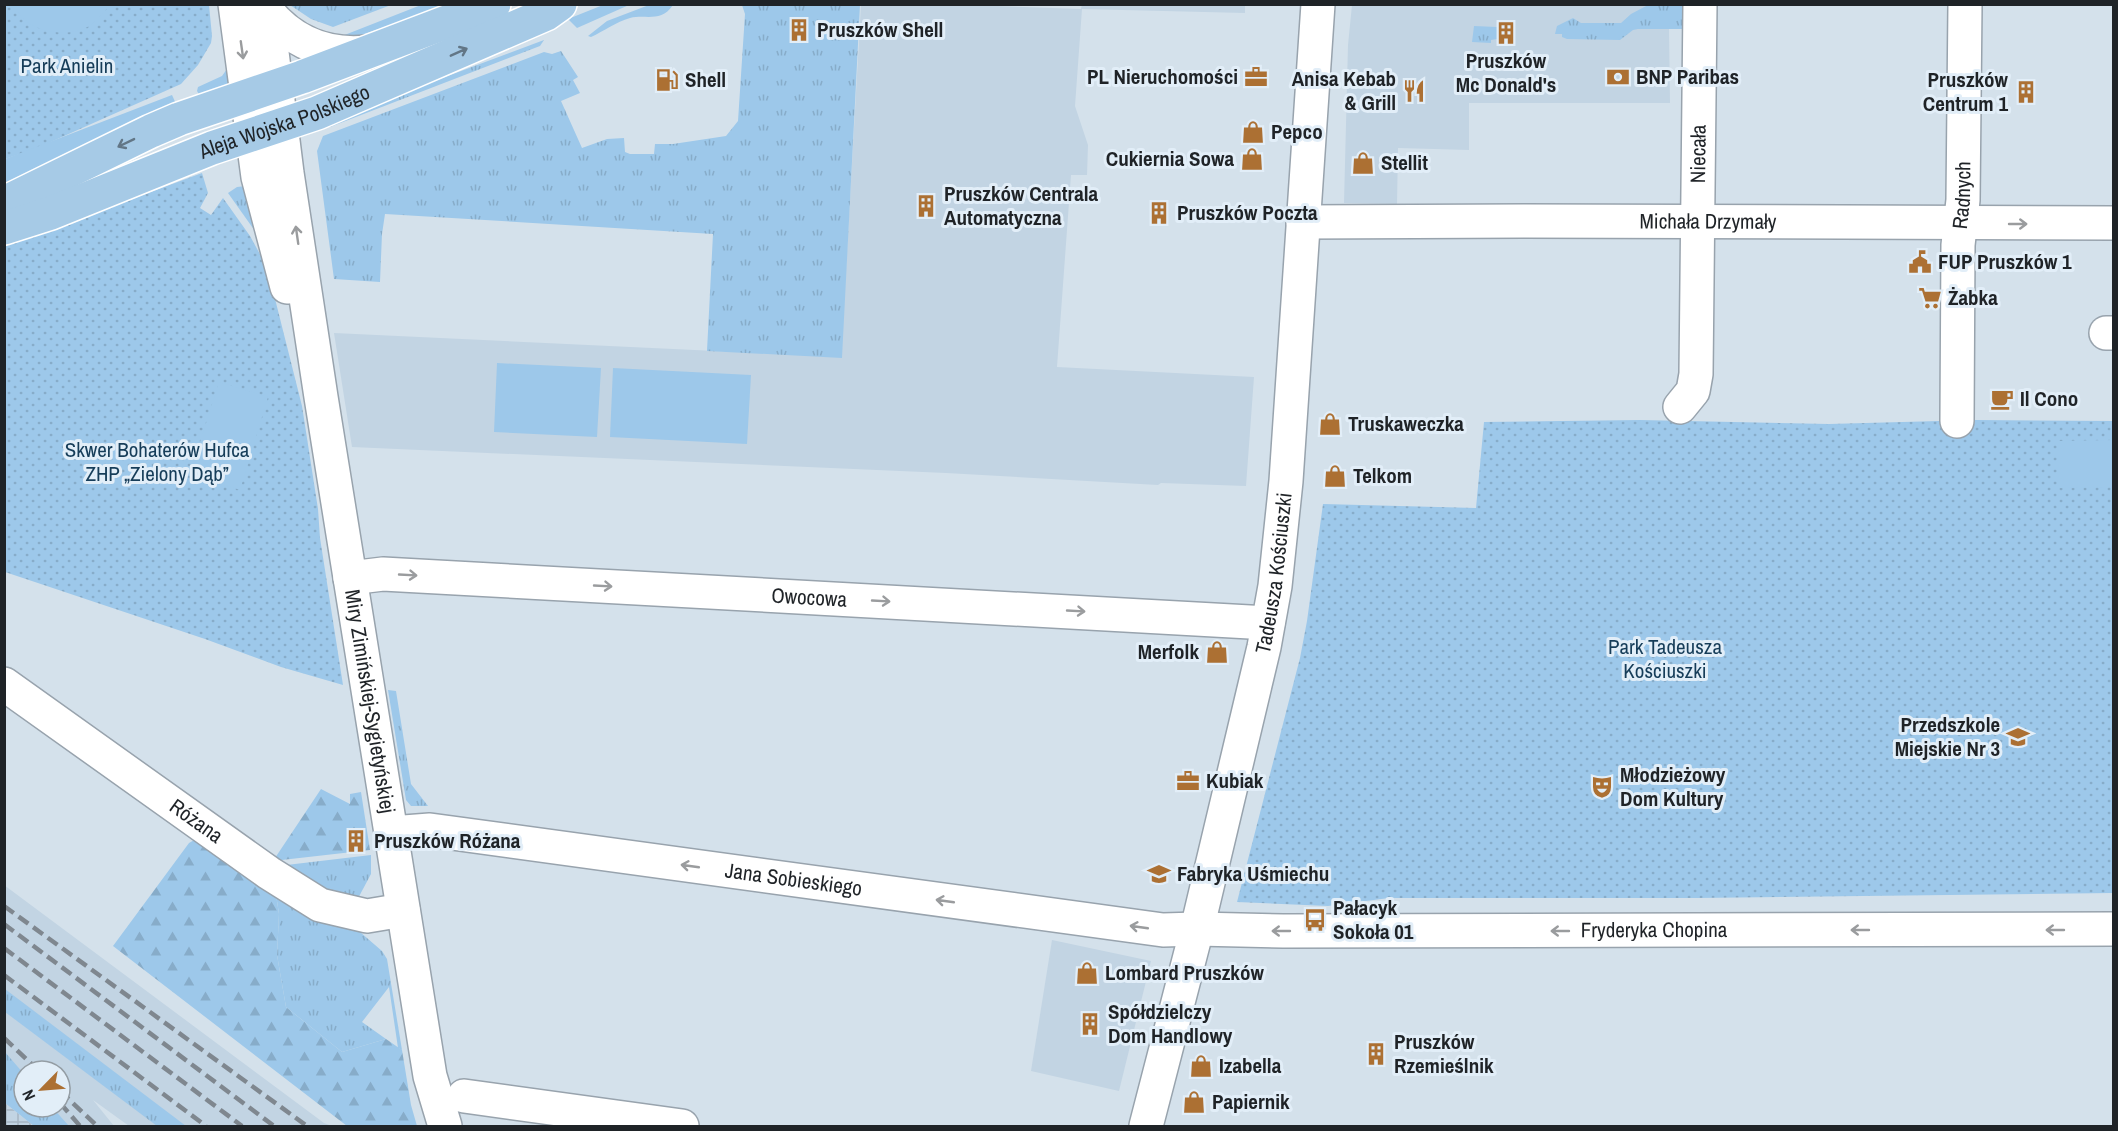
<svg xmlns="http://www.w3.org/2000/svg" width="2118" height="1131" viewBox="0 0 2118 1131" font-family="'Archivo Narrow',sans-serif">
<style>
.built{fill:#c2d4e3;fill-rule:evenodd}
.industrial{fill:url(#industrial-grid)}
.grass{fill:url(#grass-tufts)}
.forest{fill:url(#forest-firs)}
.park{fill:url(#park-dots)}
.garden{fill:#9dc8ea}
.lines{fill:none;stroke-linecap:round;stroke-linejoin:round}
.minor-casing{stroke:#98a3ad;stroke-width:36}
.major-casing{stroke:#fff;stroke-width:36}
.minor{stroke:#fff;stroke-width:33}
.major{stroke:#a6cae6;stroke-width:33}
.rail{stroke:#7f878f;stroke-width:4.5;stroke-dasharray:12 6;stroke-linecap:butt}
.oneway{stroke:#9a9c9e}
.oneway2{stroke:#627686}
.labels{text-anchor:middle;stroke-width:6;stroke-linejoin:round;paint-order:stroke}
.poi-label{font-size:21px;font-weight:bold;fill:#1f2327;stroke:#e2eef8;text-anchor:start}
.park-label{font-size:21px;fill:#163d59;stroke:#e2eef8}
.street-label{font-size:21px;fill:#1f2327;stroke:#e2eef8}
</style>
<defs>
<pattern id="industrial-grid" width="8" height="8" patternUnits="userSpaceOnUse" patternTransform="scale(1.5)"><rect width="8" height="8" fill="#c2d4e3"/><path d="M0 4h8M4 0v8" fill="none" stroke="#a6b6c3"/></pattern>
<pattern id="grass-tufts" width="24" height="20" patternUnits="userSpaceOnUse" patternTransform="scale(1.5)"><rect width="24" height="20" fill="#9dc8ea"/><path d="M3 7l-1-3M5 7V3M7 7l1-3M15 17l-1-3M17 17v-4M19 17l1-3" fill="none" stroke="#87acc9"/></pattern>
<pattern id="forest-firs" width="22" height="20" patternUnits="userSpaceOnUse" patternTransform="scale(1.5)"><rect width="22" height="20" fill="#9dc8ea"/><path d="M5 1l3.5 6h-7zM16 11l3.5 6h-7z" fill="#87acc9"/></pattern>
<pattern id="park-dots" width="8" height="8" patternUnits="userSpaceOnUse" patternTransform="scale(1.5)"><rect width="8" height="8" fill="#9dc8ea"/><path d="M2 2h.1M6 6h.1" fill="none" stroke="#87acc9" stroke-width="1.8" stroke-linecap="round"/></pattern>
</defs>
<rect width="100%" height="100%" fill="#d4e1eb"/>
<g class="built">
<path d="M1082,4L1245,5V13L1082,9L1075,106L1088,145L1087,175H1071L1057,367L1254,377L1246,486L1161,483L1158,485L946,473L352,447L334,333L841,357L861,5H969L1081,9Z"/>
<path d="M1352,5H1692L1669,29L1670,103H1469V150L1398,148L1397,204L1344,203L1348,45Z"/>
<path d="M4,885L324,1123L332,1126H129L93,1100L114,1126H34L5,1103ZM24,1071H60V1107H24Z"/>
<path d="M1052,940L1151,961L1119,1091L1031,1071Z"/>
</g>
<path class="industrial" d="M5,1103L34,1126H5Z"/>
<g class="grass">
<path d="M290,5H391L333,27L311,19Z"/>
<path d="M742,5H860L842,358L707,351L713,234L385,214L382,234L380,282L334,279L317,151L323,136L544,52L552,54L561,51L578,77L573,80L580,93L561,101L582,148L607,139L624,138L625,152L630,154H654L655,144H673L726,136L738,121L745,14Z"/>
<path d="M1648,5H1692V29H1638L1633,30L1620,40L1567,39L1562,37V34H1555L1557,26L1573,18L1581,23H1621L1631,14Z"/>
<path d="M1474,26L1497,27V39L1491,40V43L1472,42Z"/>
<path d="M544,40L540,46L330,127L327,121Z"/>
<path d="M254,185L260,238L228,193L237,187Z"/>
<path d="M388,690L396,691L411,784L428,806H411L406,800Z"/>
<path d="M371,855V874L355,904L278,866Z"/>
<path d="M275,888L359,927L360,932L382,951L387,959L402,1050L398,1048L389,987L362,1022L386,1039L342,1052L286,1007L277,955L279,914Z"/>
<path d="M5,989L186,1126H157L5,1012Z"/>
<path d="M5,1052L24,1074V1107H52L69,1126H34L5,1103Z"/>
</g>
<g class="forest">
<path d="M321,789L350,804V794L361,792L370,850L273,861Z"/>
<path d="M203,835L275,888L279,914L277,955L286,1007L342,1052L386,1039L402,1050L411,1105L417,1126H347L113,946L189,843Z"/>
</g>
<g class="park">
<path d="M4,5H209L212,36L211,43L198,65L181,84L35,149L5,159Z"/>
<path d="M202,173L208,193L200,208L211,215L223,198L250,236L267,267L302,406L318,509L320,538L343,685L281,667L205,639L5,572V241L102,210Z"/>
<path d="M1640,420L1829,424L1976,420L2113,421V893L1697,898H1389L1328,906L1237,902L1300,658L1307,621L1323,504L1476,508L1484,422Z"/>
</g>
<g class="garden">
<path d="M14,5H110C104,12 98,20 91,25C71,38 37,34 21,16C18,13 16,8 14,5Z"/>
<path d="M421,5H451L358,36L346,39L323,36H342Z"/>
<path d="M603,5H629L577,28L568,19Z"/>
<path d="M649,5H673C661,23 646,14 630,18C616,22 604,31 591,37L588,36L607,21Z"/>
<path d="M230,68L232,79C224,90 213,93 201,98L197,91L198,87L222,76L227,69Z"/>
<path d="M172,95L177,106L5,190V159Z"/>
<path d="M497,363L601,368L597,437L494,432Z"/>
<path d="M613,368L751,375L747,444L610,437Z"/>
<path d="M219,382L268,397L240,490L190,474Z"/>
<path d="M2113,440V487L2059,488V441Z"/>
</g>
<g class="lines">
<g class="minor-casing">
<g id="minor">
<path d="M235,4L258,177L287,287"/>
<path id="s1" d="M266,4L287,173L321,397L430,1076L445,1126"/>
<path d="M267,11C293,43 326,56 367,52"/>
<path id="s2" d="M1303,222L1524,221L2114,223"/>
<path d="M2106,333H2114"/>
<path id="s3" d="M1680,407L1693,391L1696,374L1700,4"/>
<path id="s4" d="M1957,421L1958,245L1963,200L1965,4"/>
<path id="s5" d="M350,578L383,574L1268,623"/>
<path id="s6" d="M4,684L269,873L320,905L367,916L403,910"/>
<path id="s7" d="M391,833L430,830L1163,930L1197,929L1283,931L2114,929"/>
<path d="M464,1096L682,1126"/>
<path id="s8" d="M1146,1126L1197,929L1264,647L1275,586L1286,481L1318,4"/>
</g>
</g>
<g class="major-casing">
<g id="major">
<path d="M4,203L151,131L179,119L302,77L494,4"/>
<path id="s9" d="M4,228L51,213L212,148L317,113L546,14L560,4"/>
</g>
</g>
<use href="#minor" class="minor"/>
<use href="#major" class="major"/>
<g class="rail">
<path d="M4,906L307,1126"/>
<path d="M4,924L274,1126"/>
<path d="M4,948L242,1126"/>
<path d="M4,975L206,1126"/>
<path d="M4,1038L39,1071"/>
<path d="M60,1091L97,1126"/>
<path d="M60,1103L80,1126"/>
</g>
</g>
<defs><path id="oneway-shaft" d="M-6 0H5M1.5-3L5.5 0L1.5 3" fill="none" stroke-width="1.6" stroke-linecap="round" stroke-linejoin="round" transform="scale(1.5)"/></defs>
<g class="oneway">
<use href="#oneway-shaft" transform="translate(242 50) rotate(82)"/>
<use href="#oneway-shaft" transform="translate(2018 224)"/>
<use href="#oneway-shaft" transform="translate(297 235) rotate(-98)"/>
<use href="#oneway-shaft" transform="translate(408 575) rotate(3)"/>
<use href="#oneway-shaft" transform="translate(603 586) rotate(3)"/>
<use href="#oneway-shaft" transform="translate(881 601) rotate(3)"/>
<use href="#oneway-shaft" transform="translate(1076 611) rotate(3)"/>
<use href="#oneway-shaft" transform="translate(690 866) rotate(-172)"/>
<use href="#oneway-shaft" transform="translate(945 901) rotate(-172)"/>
<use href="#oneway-shaft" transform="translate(1139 927) rotate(-172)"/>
<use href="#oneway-shaft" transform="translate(1860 930) rotate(180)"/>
<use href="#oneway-shaft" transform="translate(2055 930) rotate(180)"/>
<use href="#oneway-shaft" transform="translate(1281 931) rotate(-180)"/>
<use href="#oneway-shaft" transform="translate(1560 931) rotate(180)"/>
</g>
<g class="oneway2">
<use href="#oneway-shaft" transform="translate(459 52) rotate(-24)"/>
<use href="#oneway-shaft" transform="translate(126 143) rotate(154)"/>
</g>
<defs>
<g id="building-bare" transform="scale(1.8)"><path d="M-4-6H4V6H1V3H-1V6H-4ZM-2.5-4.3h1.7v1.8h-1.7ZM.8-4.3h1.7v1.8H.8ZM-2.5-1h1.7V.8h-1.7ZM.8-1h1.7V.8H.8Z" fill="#ac7033" stroke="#e2eef8" stroke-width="2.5" paint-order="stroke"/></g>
<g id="office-bare" transform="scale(1.8)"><path d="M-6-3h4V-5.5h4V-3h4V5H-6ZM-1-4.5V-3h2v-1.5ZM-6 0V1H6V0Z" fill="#ac7033" stroke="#e2eef8" stroke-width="2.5" paint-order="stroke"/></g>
<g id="bank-bare" transform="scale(1.8)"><path d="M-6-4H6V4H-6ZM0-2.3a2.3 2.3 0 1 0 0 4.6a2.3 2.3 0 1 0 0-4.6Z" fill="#ac7033" stroke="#e2eef8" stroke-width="2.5" paint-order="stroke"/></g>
<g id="fuel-bare" transform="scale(1.8)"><path d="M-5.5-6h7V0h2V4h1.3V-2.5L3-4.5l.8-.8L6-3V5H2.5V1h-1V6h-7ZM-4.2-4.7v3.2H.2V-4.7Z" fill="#ac7033" stroke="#e2eef8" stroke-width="2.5" paint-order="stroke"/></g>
<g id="restaurant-bare" transform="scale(1.8)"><path d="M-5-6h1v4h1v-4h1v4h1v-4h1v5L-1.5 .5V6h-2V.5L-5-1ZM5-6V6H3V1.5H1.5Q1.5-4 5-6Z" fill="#ac7033" stroke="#e2eef8" stroke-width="2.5" paint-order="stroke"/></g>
<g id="shop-bare" transform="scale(1.8)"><path d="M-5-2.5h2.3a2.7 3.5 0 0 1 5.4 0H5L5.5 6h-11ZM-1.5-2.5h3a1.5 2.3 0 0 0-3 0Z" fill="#ac7033" stroke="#e2eef8" stroke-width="2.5" paint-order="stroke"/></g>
<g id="civic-bare" transform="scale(1.8)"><path d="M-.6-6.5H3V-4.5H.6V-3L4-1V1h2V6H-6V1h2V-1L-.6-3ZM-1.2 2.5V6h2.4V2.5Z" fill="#ac7033" stroke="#e2eef8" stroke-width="2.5" paint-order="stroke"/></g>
<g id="supermarket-bare" transform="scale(1.8)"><path d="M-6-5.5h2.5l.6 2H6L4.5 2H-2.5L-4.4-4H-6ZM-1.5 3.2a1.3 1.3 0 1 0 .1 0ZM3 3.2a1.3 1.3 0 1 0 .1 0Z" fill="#ac7033" stroke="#e2eef8" stroke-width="2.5" paint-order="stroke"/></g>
<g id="cafe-bare" transform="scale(1.8)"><path d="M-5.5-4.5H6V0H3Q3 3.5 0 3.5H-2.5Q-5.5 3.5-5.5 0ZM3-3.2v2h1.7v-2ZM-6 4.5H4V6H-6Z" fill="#ac7033" stroke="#e2eef8" stroke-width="2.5" paint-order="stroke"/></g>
<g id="school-bare" transform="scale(1.8)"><path d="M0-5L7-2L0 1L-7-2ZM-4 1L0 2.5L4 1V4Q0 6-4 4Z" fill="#ac7033" stroke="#e2eef8" stroke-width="2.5" paint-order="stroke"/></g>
<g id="theatre-bare" transform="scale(1.8)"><path d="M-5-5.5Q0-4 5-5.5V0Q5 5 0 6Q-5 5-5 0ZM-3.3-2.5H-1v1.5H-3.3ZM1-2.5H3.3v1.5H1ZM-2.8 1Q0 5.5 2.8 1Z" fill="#ac7033" stroke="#e2eef8" stroke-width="2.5" paint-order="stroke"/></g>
<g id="bus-bare" transform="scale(1.8)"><path d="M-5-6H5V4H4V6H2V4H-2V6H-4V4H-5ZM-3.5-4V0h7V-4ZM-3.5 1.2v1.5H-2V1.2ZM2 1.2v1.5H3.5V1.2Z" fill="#ac7033" stroke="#e2eef8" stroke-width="2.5" paint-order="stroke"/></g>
</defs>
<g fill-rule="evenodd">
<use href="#building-bare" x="799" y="30"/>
<use href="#building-bare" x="1506" y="33"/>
<use href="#office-bare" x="1256" y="77"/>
<use href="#bank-bare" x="1618" y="77"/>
<use href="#fuel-bare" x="667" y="80"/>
<use href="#restaurant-bare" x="1414" y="91"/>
<use href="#building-bare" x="2026" y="92"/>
<use href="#shop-bare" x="1253" y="132"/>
<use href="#shop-bare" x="1252" y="159"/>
<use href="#shop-bare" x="1363" y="163"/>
<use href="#building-bare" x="926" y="206"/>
<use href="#building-bare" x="1159" y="213"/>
<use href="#civic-bare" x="1920" y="262"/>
<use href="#supermarket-bare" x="1930" y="298"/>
<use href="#cafe-bare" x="2002" y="399"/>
<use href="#shop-bare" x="1330" y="424"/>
<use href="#shop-bare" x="1335" y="476"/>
<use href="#shop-bare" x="1217" y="652"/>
<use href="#school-bare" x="2018" y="737"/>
<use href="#office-bare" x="1188" y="781"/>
<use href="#theatre-bare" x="1602" y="787"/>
<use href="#building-bare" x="356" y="841"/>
<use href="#school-bare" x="1159" y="874"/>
<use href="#bus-bare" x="1315" y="920"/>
<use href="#shop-bare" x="1087" y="973"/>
<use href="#building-bare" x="1090" y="1024"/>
<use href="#building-bare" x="1376" y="1054"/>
<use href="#shop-bare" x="1201" y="1066"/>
<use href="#shop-bare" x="1194" y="1102"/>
</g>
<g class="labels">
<g class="poi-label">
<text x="817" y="37">Pruszków Shell</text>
<text x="1506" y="68" text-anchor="middle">Pruszków<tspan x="1506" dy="24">Mc Donald's</tspan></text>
<text x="1238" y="84" text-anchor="end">PL Nieruchomości</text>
<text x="1636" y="84">BNP Paribas</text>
<text x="1396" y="86" text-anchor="end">Anisa Kebab<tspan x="1396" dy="24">&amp; Grill</tspan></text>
<text x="685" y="87">Shell</text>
<text x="2008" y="87" text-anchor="end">Pruszków<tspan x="2008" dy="24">Centrum 1</tspan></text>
<text x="1271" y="139">Pepco</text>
<text x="1234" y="166" text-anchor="end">Cukiernia Sowa</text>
<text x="1381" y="170">Stellit</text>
<text x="944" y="201">Pruszków Centrala<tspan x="944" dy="24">Automatyczna</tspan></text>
<text x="1177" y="220">Pruszków Poczta</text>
<text x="1938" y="269">FUP Pruszków 1</text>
<text x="1948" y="305">Żabka</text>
<text x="2020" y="406">Il Cono</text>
<text x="1348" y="431">Truskaweczka</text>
<text x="1353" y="483">Telkom</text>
<text x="1199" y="659" text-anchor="end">Merfolk</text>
<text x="2000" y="732" text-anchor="end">Przedszkole<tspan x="2000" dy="24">Miejskie Nr 3</tspan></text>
<text x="1620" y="782">Młodzieżowy<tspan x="1620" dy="24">Dom Kultury</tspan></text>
<text x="1206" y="788">Kubiak</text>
<text x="374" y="848">Pruszków Różana</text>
<text x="1177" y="881">Fabryka Uśmiechu</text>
<text x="1333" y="915">Pałacyk<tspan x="1333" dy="24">Sokoła 01</tspan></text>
<text x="1105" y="980">Lombard Pruszków</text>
<text x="1108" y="1019">Spółdzielczy<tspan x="1108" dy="24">Dom Handlowy</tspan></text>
<text x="1394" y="1049">Pruszków<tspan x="1394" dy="24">Rzemieślnik</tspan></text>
<text x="1219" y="1073">Izabella</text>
<text x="1212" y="1109">Papiernik</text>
</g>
<g class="park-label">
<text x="67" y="73">Park Anielin</text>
<text x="157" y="457">Skwer Bohaterów Hufca<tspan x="157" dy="24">ZHP „Zielony Dąb”</tspan></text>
<text x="1665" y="654">Park Tadeusza<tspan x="1665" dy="24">Kościuszki</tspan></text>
</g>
<g class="street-label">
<text dy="7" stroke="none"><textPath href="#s9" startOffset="300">Aleja Wojska Polskiego</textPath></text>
<text dy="7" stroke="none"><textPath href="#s3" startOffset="258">Niecała</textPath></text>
<text dy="7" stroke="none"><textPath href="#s4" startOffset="226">Radnych</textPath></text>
<text dy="7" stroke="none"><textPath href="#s2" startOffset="405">Michała Drzymały</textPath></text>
<text dy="7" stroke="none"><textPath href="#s8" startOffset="568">Tadeusza Kościuszki</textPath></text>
<text dy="7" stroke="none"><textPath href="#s5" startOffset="460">Owocowa</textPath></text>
<text dy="7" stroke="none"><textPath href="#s1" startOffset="705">Miry Zimińskiej-Sygietyńskiej</textPath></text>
<text dy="7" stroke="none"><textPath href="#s6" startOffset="236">Różana</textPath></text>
<text dy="7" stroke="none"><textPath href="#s7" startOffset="406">Jana Sobieskiego</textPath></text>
<text dy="7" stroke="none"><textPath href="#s7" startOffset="1270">Fryderyka Chopina</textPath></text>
</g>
</g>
<rect width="2118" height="1131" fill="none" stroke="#1f2327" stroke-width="12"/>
<g transform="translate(42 1089) rotate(245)"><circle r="28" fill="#e2eef8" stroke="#949da4" stroke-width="1.5"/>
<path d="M0-4.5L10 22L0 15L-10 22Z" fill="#ac7033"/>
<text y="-9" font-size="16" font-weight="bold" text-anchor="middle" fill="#1f2327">N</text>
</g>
</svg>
